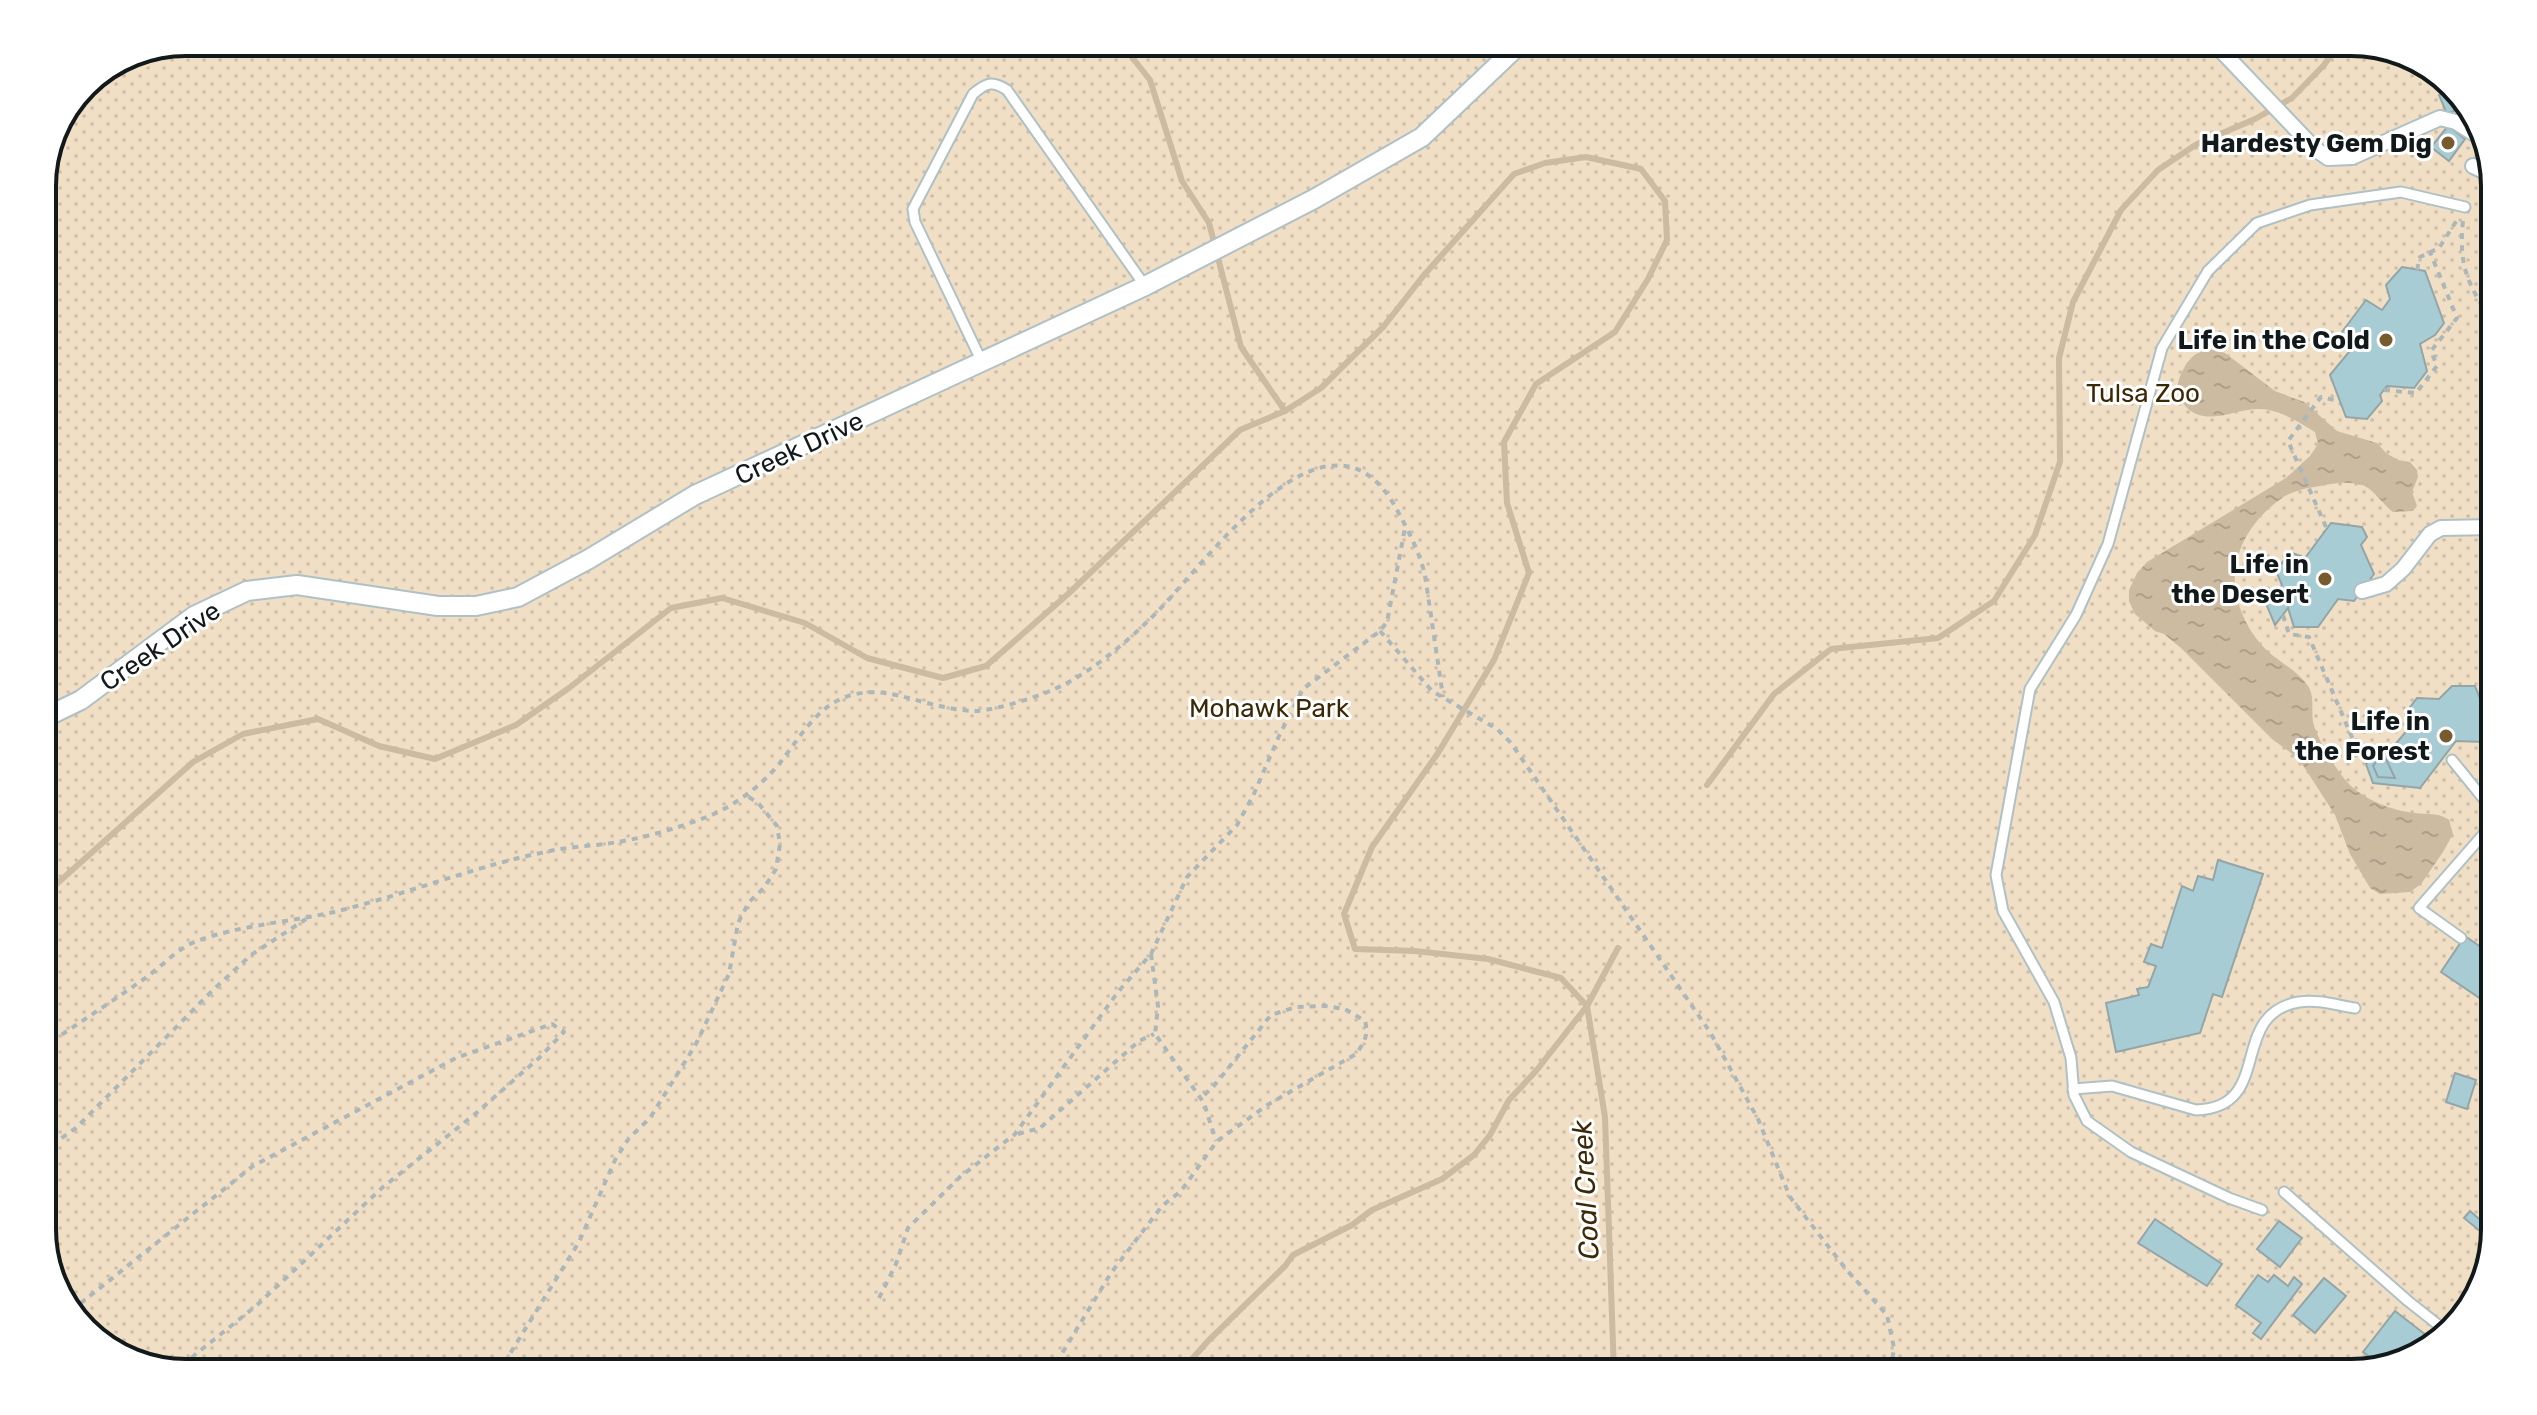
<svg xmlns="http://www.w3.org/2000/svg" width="2537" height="1415" viewBox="0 0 2537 1415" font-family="Rubik,sans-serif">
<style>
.park{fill:url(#park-dots)}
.water{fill:url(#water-ripples)}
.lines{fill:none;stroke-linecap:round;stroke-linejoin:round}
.stream{stroke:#ccbaa1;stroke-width:6}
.building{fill:#a8ccd3;stroke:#94a5a8;stroke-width:2}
.service-casing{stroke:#afc1c4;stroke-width:13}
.pedestrian-casing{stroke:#afc1c4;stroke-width:18}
.minor-casing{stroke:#afc1c4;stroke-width:22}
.path{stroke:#abb7b9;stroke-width:4;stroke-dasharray:6 6;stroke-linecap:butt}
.service{stroke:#fff;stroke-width:9}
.pedestrian{stroke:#fff;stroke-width:14}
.minor{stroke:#fff;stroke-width:18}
.poi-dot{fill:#775a2e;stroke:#fff;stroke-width:3}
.labels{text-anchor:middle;stroke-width:6;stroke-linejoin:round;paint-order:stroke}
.poi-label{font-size:26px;font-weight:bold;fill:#12191a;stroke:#fff;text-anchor:end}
.park-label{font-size:26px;fill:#3d2806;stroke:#fff}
.street-label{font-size:26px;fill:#12191a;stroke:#fff}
.water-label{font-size:28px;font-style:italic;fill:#3c2806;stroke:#fff}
.rim{fill:none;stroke:#12191a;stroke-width:4}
</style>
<defs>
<pattern id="park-dots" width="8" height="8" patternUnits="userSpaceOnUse" patternTransform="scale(2)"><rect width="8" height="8" fill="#f0dec5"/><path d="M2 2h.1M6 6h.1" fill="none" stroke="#cdbea9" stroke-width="1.8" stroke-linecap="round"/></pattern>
<pattern id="water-ripples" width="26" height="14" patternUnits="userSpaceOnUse" patternTransform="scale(2)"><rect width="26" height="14" fill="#ccbaa1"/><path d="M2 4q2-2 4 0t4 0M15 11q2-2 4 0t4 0" fill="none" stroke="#ae9f8a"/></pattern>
</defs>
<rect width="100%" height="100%" fill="#edfcfe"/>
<path class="park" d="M186,42H2351L2422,61L2471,107L2495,177V1229L2476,1300L2423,1353L2351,1373H186L115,1354L62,1301L42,1238V177L85,84L132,53Z"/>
<path class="water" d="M2214,349L2225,353L2275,391L2304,402L2337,431L2377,443L2386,453L2398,460L2410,462L2417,470L2418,477L2412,492L2417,506L2413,511L2393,512C2383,505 2374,489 2362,485C2348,481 2334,483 2320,486C2308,488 2296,490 2285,496C2253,517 2229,553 2236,593C2241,619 2255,642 2276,658C2288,667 2300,674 2308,686C2315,697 2311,709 2313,722C2317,739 2337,772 2349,784C2365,800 2393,811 2415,813C2428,815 2438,812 2449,820L2453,834L2443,852L2421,884L2410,892L2380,894L2370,888L2350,854L2335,815L2299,759L2272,739L2182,649L2164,634L2155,631L2135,614L2129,601V590L2137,573L2147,562L2286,478L2310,456L2318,444L2315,432C2299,422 2277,408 2258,409C2232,409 2202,430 2182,402C2174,391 2178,379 2184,368C2192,354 2199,351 2214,349Z"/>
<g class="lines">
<g class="stream">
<path d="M1120,42L1150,80L1182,181L1209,223L1241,347L1285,411"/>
<path d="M1707,785L1774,694L1831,649L1938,638L1994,601L2035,535L2060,462L2059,358L2073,302L2121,210L2158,170L2197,144L2255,119L2292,98L2324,65L2340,42"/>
<path d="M42,897L193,762L243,734L318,719L379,746L435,759L516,725L569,688L671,608L722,598L805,623L867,658L943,678L986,666L1068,594L1240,430L1285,411L1321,388L1384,326L1424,275L1514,174L1545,163L1586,157L1641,169L1665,201L1667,240L1648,279L1615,332L1536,384L1504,442L1507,503L1529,573L1494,660L1438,753L1372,847L1344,914L1355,949L1415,951L1488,959L1561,978L1587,1006"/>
<path d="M1587,1006L1605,1117L1614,1373"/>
<path d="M1191,1373L1192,1359L1208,1341L1285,1266L1293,1255L1352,1225L1372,1210L1442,1179L1474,1155L1490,1135L1509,1100L1536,1071L1587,1006L1618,948"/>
</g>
</g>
<g class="building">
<path d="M2454,90L2471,107L2475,117L2463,121L2458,109L2447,114L2439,95Z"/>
<path d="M2448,126L2465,139L2449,161L2431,147Z"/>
<path d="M2402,267L2425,271L2444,323L2435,335L2420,344L2427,371L2414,388L2387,386L2380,395L2382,401L2367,419L2346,417L2330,375L2349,352L2342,332L2366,300L2382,310L2390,299L2386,285Z"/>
<path d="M2331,523L2362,527L2367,537L2361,545L2374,574L2354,601L2338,599L2318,627H2294L2288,608L2275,625L2267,606L2282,585L2276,571L2290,552L2305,558Z"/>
<path d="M2452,686H2475L2493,730L2484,742L2456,741L2420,788L2373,783L2366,764L2380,748L2393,747L2410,727L2405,714L2417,698L2439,699Z"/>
<path d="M2383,753L2395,778L2378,777L2373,766Z"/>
<path d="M2218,860L2263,874L2222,997L2213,994L2200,1033L2116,1052L2106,1003L2139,995L2137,989L2148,987L2156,966L2144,962L2151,944L2162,948L2182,886L2193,891L2198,876L2213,880Z"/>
<path d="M2465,936L2495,957V985L2484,1001L2441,972Z"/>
<path d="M2455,1073L2476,1080L2467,1109L2446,1102Z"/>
<path d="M2470,1211L2494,1232L2492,1241L2464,1218Z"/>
<path d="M2155,1219L2222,1264L2207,1286L2138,1243Z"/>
<path d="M2279,1221L2302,1238L2280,1267L2257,1249Z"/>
<path d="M2258,1275L2268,1282L2274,1275L2288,1286L2294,1277L2302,1284L2261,1339L2253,1333L2261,1323L2236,1305Z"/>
<path d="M2324,1278L2346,1296L2315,1333L2293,1315Z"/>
<path d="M2395,1311L2435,1342L2423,1353L2380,1365L2363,1352Z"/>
</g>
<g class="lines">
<g class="service-casing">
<g id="service">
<path d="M982,362L915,222L913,209L973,94C986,83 992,80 1007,90L1145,286"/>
<path d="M2452,760L2495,813"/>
<path d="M2461,938L2419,908L2495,821"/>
<path d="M2073,1089L2112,1086L2196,1110C2275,1108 2227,1014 2299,1002C2317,999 2336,1005 2355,1008"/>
<path d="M2284,1192L2408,1301L2446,1331"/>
<path d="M2262,1210L2229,1198L2131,1152L2087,1121L2074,1095L2071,1058L2054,1002L2003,911L1996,875L2030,689L2076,615L2108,544L2162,348L2208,271L2257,223L2310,205L2401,192L2465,207"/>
</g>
</g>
<g class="pedestrian-casing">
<g id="pedestrian">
<path d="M2213,42L2314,148L2328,158L2352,157L2440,118L2456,122L2478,136L2480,133"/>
<path d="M2473,166L2494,176"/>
<path d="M2362,591L2386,584L2403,569L2430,534L2441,528L2495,527"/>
</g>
</g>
<g class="minor-casing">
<path id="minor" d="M42,719L81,700L194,616L247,591L297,585L438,606H476L518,597L589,559L695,495L1145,286L1314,199L1422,137L1522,42"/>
</g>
<g class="path">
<path d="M2463,221C2458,268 2469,287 2495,325"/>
<path d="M2417,270L2420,257L2439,248L2457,220"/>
<path d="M2495,376C2479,400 2480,416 2495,440"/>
<path d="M2384,390L2416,393L2437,366L2431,351L2457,318L2430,252"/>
<path d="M2326,527L2288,441L2321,397L2339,401"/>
<path d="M2283,615L2289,634L2309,637L2357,749L2374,755"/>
<path d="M1380,631L1432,691L1497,729L1511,743L1710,1032L1758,1119L1790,1197L1845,1268L1887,1315L1894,1348L1890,1373"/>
<path d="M2484,708L2495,702"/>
<path d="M1151,954L1158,1006L1155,1034L1204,1103L1216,1141"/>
<path d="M2495,990L2490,997L2495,1003"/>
<path d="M42,1048C76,1025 111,1002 144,979C161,967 178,948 197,941C241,925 289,922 334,912C408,894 480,864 555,850C571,847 588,846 604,844C638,840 675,829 707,817C734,806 760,787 779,764C800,738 819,701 856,694C884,688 908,699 936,705C948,708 964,711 976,711C998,710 1044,695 1063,685C1093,670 1123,645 1148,621C1202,571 1326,382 1396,508C1408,530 1419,551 1425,575L1443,697"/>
<path d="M2495,1062L2493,1067H2495"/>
<path d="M1018,1134L1040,1128L1139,1041L1154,1034"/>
<path d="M42,1152L76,1128L213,990L251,955L306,919"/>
<path d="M879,1298L896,1264L908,1228L960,1177L1015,1134L1118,992L1151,954L1187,877L1237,825L1253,796L1279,736L1303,689L1380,631L1387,622L1405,528"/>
<path d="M71,1311L253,1166L456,1058L552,1024L564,1032L539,1058L474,1115L383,1187L256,1306L176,1370"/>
<path d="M498,1373L579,1242L615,1160L629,1138L650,1118L696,1044L729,974L738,923L749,902L764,888L776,869L780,844L777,826L759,804L746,795"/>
<path d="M1050,1373L1111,1273L1162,1206L1181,1191L1217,1141L1269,1104L1356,1054C1364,1043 1369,1035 1365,1021L1345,1009L1325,1006L1296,1007L1271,1015L1213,1087L1201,1098"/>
</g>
<use href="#service" class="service"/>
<use href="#pedestrian" class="pedestrian"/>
<use href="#minor" class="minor"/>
</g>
<g class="poi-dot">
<circle cx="2448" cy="143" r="8"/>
<circle cx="2386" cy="340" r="8"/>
<circle cx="2325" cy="579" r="8"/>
<circle cx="2446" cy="736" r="8"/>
</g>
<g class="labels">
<g class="poi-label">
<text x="2432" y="152">Hardesty Gem Dig</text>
<text x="2370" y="349">Life in the Cold</text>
<text x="2309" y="573">Life in<tspan x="2309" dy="30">the Desert</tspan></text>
<text x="2430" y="730">Life in<tspan x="2430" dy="30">the Forest</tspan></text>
</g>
<g class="park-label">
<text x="2143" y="402">Tulsa Zoo</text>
<text x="1269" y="717">Mohawk Park</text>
</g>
<g class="street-label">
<text transform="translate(799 448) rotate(-25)" y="9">Creek Drive</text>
<text transform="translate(160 646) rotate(-34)" y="9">Creek Drive</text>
</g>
<g class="water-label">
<text transform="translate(1585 1190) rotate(-93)" y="10">Coal Creek</text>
</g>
</g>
<path d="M0 0H2537V1415H0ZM186 56H2351A130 130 0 0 1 2481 186V1229A130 130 0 0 1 2351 1359H186A130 130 0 0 1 56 1229V186A130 130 0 0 1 186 56Z" fill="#fff" fill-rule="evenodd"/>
<path class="rim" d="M186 56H2351A130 130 0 0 1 2481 186V1229A130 130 0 0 1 2351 1359H186A130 130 0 0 1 56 1229V186A130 130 0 0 1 186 56Z"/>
</svg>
